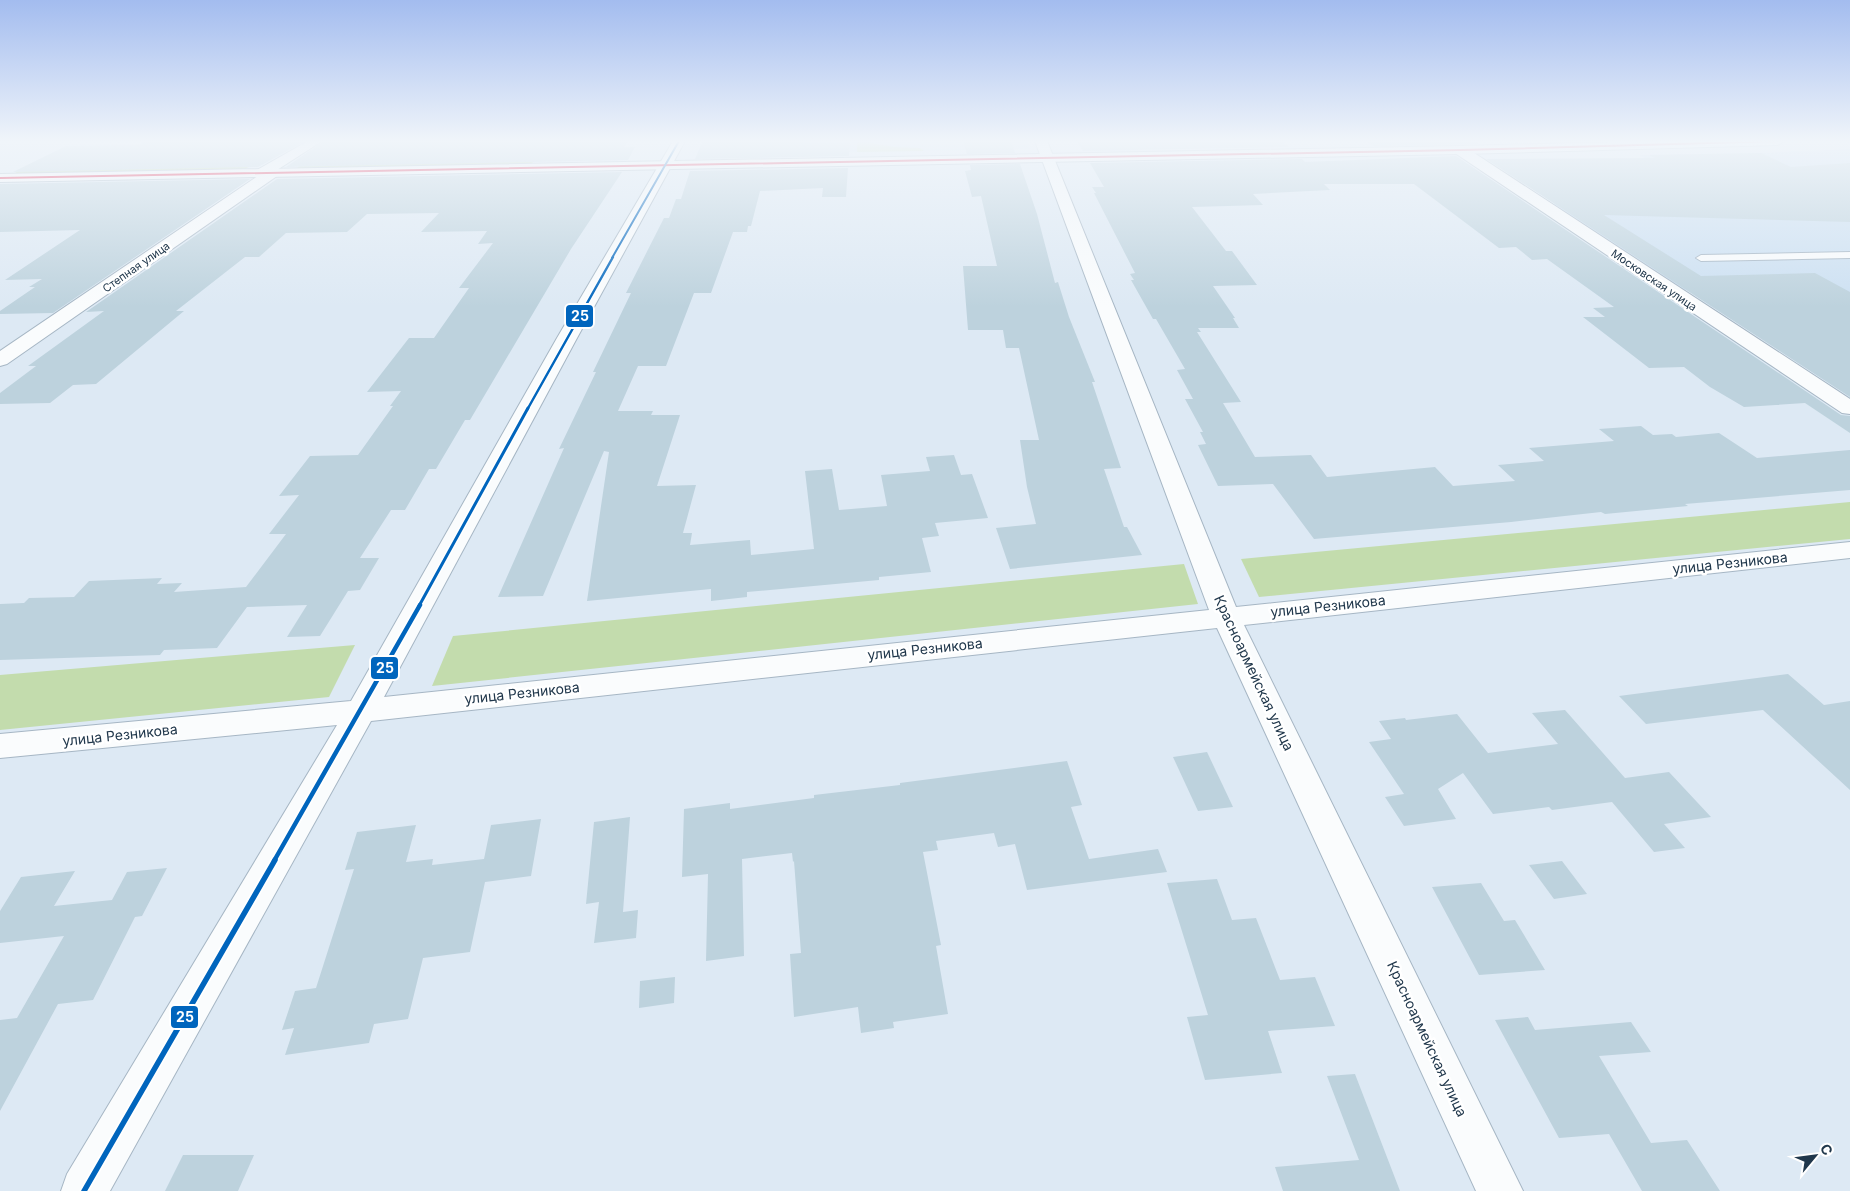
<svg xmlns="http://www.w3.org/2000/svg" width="1850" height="1191" viewBox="0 0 1850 1191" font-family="Inter,sans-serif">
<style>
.built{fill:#cce0f2}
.green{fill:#c3dcad}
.building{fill:#bdd2dd}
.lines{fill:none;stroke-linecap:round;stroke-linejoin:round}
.service-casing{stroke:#a6b6c4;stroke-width:2}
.minor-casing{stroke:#a6b6c4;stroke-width:2}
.secondary-casing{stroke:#a6b6c4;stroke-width:2}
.service{fill:#fafcfd;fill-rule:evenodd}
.minor{fill:#fafcfd;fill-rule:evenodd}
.secondary{fill:#fafcfd;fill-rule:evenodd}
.bus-1-casing{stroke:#fff;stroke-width:4}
.bus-2-far4-casing{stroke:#fff;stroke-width:4}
.bus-2-far3-casing{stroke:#fff;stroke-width:5}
.bus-2-far2-casing{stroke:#fff;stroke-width:6}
.bus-2-far1-casing{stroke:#fff;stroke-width:8}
.bus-2-casing{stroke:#fff;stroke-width:9}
.bus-1{stroke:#e4002b;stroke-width:2}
.bus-2-far4{stroke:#0065bd;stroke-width:2}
.bus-2-far3{stroke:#0065bd;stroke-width:2.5}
.bus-2-far2{stroke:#0065bd;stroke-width:3}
.bus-2-far1{stroke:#0065bd;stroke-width:4.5}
.bus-2{stroke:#0065bd;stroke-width:5.5}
.labels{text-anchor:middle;stroke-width:5;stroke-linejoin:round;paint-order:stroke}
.far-street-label{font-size:11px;fill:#20374b;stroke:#fff}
.street-label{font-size:14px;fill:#20374b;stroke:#fff}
.line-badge{stroke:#fff;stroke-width:2}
.badge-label{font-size:14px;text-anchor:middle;font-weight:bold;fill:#fff}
</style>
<rect width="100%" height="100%" fill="#dde9f4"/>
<g class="built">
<path d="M703,141H1027L1030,149L697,154Z"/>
<path d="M1850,149V314L1804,288L1685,290L1553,204H1584L1664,168L1639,155L1761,153Z"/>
</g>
<g class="green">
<path d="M857,141L895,147L920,148L924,151L857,152Z"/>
<path d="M539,159L528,165L296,169L304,162Z"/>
<path d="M254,163L244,170L13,174L27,167Z"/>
<path d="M1850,502V539L1259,597L1241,559Z"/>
<path d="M1184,564L1198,604L432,686L453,636Z"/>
<path d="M355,645L329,697L0,730V675Z"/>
</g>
<g class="building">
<path d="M147,141H305L258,167L13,172L66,146L138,145Z"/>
<path d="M324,141H628L624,147H635L628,160L286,167Z"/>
<path d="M703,141H803V143H850L849,156L695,159Z"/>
<path d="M963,141H1011L1015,153L967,154Z"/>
<path d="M1076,141H1198L1199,142L1281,141L1289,147L1083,151Z"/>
<path d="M1365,141H1478V144L1373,146Z"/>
<path d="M1761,153L1791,167L1850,163V222L1604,215L1701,276L1815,273L1850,292V397L1486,159L1655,158L1649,155Z"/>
<path d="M1456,156L1841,415L1850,416V433L1805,403L1744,407L1710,387L1684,367L1649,368L1583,317H1605L1593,308L1614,307L1547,259L1532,260L1516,247L1499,248L1414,184H1324L1330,190L1253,194L1263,205L1192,207L1226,251H1232L1257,285L1213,286L1235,318H1233L1239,328H1198L1201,332H1197L1241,402L1223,403L1255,457L1311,455L1327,477L1435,467L1453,486L1515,481L1498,465L1544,461L1529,448L1614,441L1599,429L1641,426L1653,435L1672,434L1676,437L1719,433L1757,458L1850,450V490L1685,504L1688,506L1605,514L1601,512L1511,522L1314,539L1273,484L1218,486L1198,445L1206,444L1200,432H1203L1185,399H1193L1177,370L1185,369L1156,319H1153L1131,280H1134L1130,274L1135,273L1094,193H1096L1092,187H1104L1090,163L1302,159L1305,162Z"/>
<path d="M1020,164L1037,214L1055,283L1058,282L1069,317L1095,382H1092L1121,468L1104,469L1124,527H1127L1142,555L1010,569L996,528L1036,524L1027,487L1020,440H1039L1019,348H1006L1003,330H968L963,266H997L981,196L972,197L965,171L971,170L970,165Z"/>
<path d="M848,168L846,197H822L823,188L760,191L751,226H748L747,232H733L711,293H694L666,366H638L618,411H653L651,415H680L657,486L696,485L683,533H692L690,545L750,540L751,555L814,549L805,471L832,469L839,510L887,506L881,475L930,471L926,457L954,455L961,475L972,474L988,518L935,523L939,536L922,538L931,572L879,577V580L747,592V597L711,601V589L587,601L609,452L604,451L543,596L498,597L564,448L559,449L596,372H593L631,293H626L664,218H669L676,199H681L690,171Z"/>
<path d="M622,172L571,249L470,420H465L436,469H429L405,510H391L360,558H379L360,590L348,591L320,636L287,637L307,605L247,607L217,648L164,650L160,655L0,660V604L24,603L29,598L74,597L89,581L162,578L157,584L182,583L174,592L246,587L286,534H269L299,495L279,496L310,456L358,455L393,406H390L401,391L367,392L409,338H434L469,288H459L493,243L478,244L487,231L421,232L439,213L367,214L347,232L286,233L259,257H245L176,311H184L96,384L73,385L50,403L0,404V393L36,366H28L104,311L86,312L277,179Z"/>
<path d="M250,179L53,313L0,314V311L35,287H29L42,279L5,280L80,230L0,232V184Z"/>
<path d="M1788,674L1824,705L1850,701V790L1763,710L1646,724L1619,696Z"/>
<path d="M1565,710L1625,778L1669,772L1711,817L1664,824L1685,848L1654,852L1612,802L1552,810L1549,807L1493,814L1463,773L1438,789L1456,819L1404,826L1385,797L1404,794L1369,742L1391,739L1379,721L1405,718L1406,720L1457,714L1488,753L1558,744L1532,713Z"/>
<path d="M1207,752L1233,807L1198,811L1173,757Z"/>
<path d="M1067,761L1082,805L1071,807L1089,859L1158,849L1167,872L1027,890L1015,844L998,847L994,833L936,841L938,850L923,852L941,945L936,946L948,1014L893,1022L894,1028L861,1033L858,1007L794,1017L790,954L801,953L794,861L793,862L792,853L742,859L744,956L706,961L708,874L682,877L684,809L730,803V809L814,798V795L900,785V783Z"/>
<path d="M630,817L623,912L638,910L636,938L594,943L599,902L586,904L594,822Z"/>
<path d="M541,819L531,876L485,882L470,952L423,958L408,1019L374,1024L369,1043L285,1055L294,1028L282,1030L295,991L316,988L354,869L345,870L357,832L416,825L406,862L433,859L432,865L484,859L491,825Z"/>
<path d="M1562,861L1587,894L1554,899L1529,865Z"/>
<path d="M167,868L142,916L135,917L93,1000L58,1004L0,1111V1020L17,1018L64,936L0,943V911L21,877L75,871L54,906L112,900L127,872Z"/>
<path d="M1217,879L1232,920L1256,918L1280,980L1315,977L1335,1026L1268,1031L1282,1073L1205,1080L1187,1017L1208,1015L1167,883Z"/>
<path d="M1481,883L1504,921L1515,920L1545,970L1479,975L1432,887Z"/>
<path d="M675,977L674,1003L639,1008L640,981Z"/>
<path d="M1528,1017L1535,1030L1631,1022L1651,1052L1599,1056L1651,1143L1687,1140L1720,1191H1642L1609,1134L1559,1138L1495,1020Z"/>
<path d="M1355,1074L1400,1191H1283L1275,1167L1359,1160L1327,1076Z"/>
<path d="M183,1155H254L238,1191H165Z"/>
</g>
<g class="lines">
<g class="service-casing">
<path id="service" d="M1850,252V258L1701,261L1696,258L1701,255Z"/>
</g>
<g class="minor-casing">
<g id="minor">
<path d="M308,141H322L277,170L279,173L277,176L7,364L0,366V351L258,176L255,173L257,170Z"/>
<path d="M673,141H685L577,338L384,697L1209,610L1035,141H1047L1236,607L1850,542V558L1244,625L1523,1191H1476L1217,628L371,721L110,1191H61L67,1174L337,725L0,758V734L351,701L557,338Z"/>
<path d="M1460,146L1465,147L1850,399V414L1842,413L1455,153L1453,150Z"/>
</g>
</g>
<g class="secondary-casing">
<path id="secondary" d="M1658,141H1784L1778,145L1460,154L0,182V174L1460,146Z"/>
</g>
<use href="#service" class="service"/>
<use href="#minor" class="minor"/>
<use href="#secondary" class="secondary"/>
<g class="bus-1-casing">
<path id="bus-1" d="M0,178L1460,150L1778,141"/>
</g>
<g class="bus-2-far4-casing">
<path id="bus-2-far4" d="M612,258L679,141"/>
</g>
<g class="bus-2-far3-casing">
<path id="bus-2-far3" d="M527,410L613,257"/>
</g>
<g class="bus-2-far2-casing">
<path id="bus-2-far2" d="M419,606L528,408"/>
</g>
<g class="bus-2-far1-casing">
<path id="bus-2-far1" d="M274,861L420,605"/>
</g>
<g class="bus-2-casing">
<path id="bus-2" d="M84,1191L275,860"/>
</g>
<use href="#bus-1" class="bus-1"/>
<use href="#bus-2-far4" class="bus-2-far4"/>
<use href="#bus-2-far3" class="bus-2-far3"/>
<use href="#bus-2-far2" class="bus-2-far2"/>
<use href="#bus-2-far1" class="bus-2-far1"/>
<use href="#bus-2" class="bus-2"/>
</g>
<linearGradient id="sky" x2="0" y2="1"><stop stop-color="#a3bcef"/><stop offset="0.46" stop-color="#f0f5fa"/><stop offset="1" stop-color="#f0f5fa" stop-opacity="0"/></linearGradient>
<rect width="1850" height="307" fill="url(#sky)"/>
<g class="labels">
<g class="far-street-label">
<text transform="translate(136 267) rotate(-35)" y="4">Степная улица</text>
<text transform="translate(1654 280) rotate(34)" y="4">Московская улица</text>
</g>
<g class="street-label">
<text transform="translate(1730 563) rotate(-6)" y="5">улица Резникова</text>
<text transform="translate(1328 606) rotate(-6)" y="5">улица Резникова</text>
<text transform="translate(925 649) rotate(-6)" y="5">улица Резникова</text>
<text transform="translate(1254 673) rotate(65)" y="5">Красноармейская улица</text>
<text transform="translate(522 693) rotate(-6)" y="5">улица Резникова</text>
<text transform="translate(120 735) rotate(-6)" y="5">улица Резникова</text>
<text transform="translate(1427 1039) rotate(65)" y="5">Красноармейская улица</text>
</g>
</g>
<g class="line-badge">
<rect x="565" y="304" width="29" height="24" rx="5" fill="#0065bd"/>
<rect x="370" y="656" width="29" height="24" rx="5" fill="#0065bd"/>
<rect x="170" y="1005" width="29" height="24" rx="5" fill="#0065bd"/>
</g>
<g class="badge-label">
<text x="580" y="321">25</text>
<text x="385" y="673">25</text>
<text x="185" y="1022">25</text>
</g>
<g transform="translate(1815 1156) rotate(61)" stroke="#ffffff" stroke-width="4" paint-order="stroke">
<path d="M0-4L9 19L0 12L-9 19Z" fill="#20374b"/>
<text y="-8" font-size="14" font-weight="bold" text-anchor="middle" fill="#20374b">С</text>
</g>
</svg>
